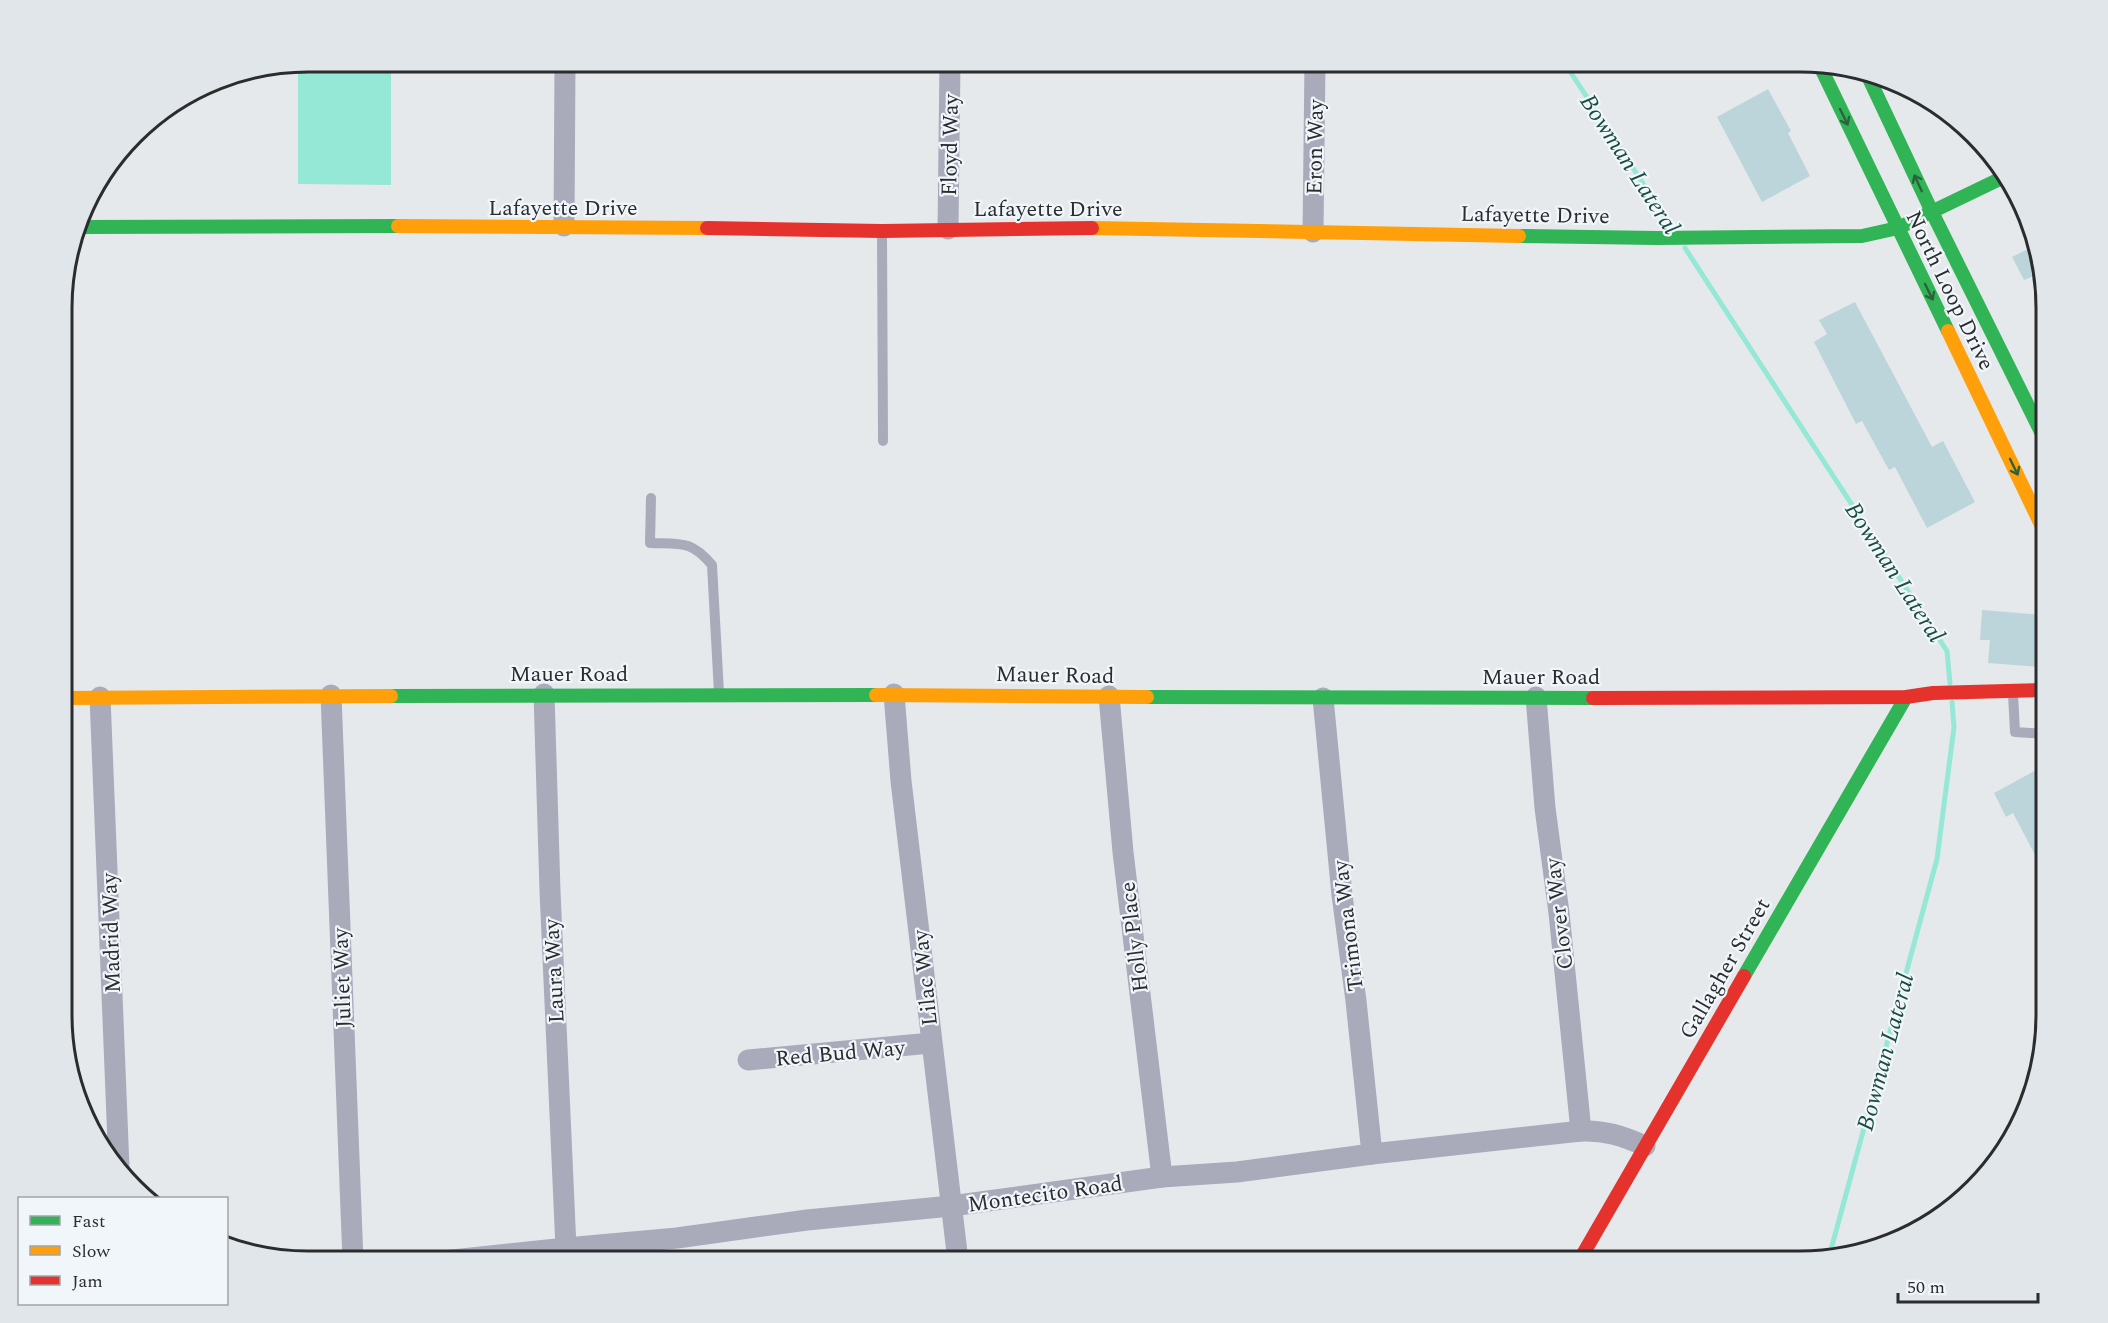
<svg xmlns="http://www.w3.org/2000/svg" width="2108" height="1323" viewBox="0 0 2108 1323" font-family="Spectral,serif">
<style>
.water{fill:#95e7d6}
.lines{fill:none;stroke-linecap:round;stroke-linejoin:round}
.stream{stroke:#95e7d6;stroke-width:5}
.building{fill:#bcd5db}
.lane{stroke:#a9abbb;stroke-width:10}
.street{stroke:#a9abbb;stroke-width:21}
.fast{stroke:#30b455;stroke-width:14}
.slow{stroke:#ff9f0a;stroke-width:14}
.jam{stroke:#e5322d;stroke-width:14}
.oneway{stroke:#2c623d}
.labels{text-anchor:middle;stroke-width:4.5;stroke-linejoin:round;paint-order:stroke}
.street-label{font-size:22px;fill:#2a2c2d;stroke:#f1f6fb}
.water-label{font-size:24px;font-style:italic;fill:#1a4d42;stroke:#f1f6fb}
.rim{fill:none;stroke:#2a2c2d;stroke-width:3}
</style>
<rect width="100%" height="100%" fill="#e6e9ec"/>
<path class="water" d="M308,62H391V185L298,184V64Z"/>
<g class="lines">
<g class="stream">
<path d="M1564,62L1672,228"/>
<path d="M1685,248L1947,651L1950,683"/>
<path d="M1829,1257L1937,859L1954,727L1952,702"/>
</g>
</g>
<g class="building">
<path d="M1768,89L1791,131L1788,133L1810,176L1762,202L1717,117Z"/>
<path d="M2032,247L2040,273L2024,280L2012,257Z"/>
<path d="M1855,302L1932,447L1943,441L1975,502L1927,528L1895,467L1889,470L1862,421L1856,424L1814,342L1827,334L1819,320Z"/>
<path d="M1982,610L2043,615L2039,667L1988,663L1990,640H1980Z"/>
<path d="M2040,768L2046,779V876L2013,813L2006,817L1994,793Z"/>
</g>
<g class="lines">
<g class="lane">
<path d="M882,234L883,441"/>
<path d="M651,498L650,543C681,544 691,540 712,565L719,693"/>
<path d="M2013,694L2015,732L2046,734"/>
</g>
<g class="street">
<path d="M564,226L565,62"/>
<path d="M948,229L950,62"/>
<path d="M1313,232L1315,62"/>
<path d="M544,694L550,891L566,1248"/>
<path d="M894,694L901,781L958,1261"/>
<path d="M331,695L353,1261"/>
<path d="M1109,696L1123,852L1162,1177"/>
<path d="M100,697L119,1168"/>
<path d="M1536,697L1545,808L1559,913L1581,1131"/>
<path d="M1323,698L1342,895L1356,1001L1372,1154"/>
<path d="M748,1060L931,1043"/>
<path d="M443,1261L566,1248L677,1238L807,1220L951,1206L1162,1177L1237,1172L1372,1154L1581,1131C1605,1130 1623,1136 1645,1146"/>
</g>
<g class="fast">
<path d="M1819,64L1948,331"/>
<path d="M1865,70L1932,212L2046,442"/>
<path d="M78,227L398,226"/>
<path d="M1519,236L1657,238L1862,236L1898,228L2006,176"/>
<path d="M391,696L876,695"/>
<path d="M1147,697L1593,698"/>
<path d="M1744,976L1906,697"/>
</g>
<g class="slow">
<path d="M398,226L707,228"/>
<path d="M1092,228L1519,236"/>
<path d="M1948,331L2046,535"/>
<path d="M876,695L1147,697"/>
<path d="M64,698L391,696"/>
</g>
<g class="jam">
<path d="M707,228L882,231L1092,228"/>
<path d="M1593,698L1906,697L1933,693L2046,690"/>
<path d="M1579,1261L1744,976"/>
</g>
</g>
<defs><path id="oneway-shaft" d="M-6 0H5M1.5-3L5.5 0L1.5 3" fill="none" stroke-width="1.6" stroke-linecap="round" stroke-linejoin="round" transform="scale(1.5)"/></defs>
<g class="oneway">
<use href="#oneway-shaft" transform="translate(1844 117) rotate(64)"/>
<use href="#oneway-shaft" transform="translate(1918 183) rotate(-115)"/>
<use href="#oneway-shaft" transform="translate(1929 292) rotate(64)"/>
<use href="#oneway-shaft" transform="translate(2014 467) rotate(64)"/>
</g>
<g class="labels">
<g class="street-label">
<text transform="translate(949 145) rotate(-89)" y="8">Floyd Way</text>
<text transform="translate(1314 147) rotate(-89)" y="8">Eron Way</text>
<text x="563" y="215">Lafayette Drive</text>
<text x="1048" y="216">Lafayette Drive</text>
<text transform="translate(1535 214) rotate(1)" y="8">Lafayette Drive</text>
<text transform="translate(1951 290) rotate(64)" y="8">North Loop Drive</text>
<text x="569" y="681">Mauer Road</text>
<text transform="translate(1055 674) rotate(1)" y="8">Mauer Road</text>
<text x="1541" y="684">Mauer Road</text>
<text transform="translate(1558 914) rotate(-97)" y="8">Clover Way</text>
<text transform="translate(1347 926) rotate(-97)" y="8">Trimona Way</text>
<text transform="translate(110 933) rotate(-92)" y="8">Madrid Way</text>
<text transform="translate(1133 937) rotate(-97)" y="8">Holly Place</text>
<text transform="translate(1724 968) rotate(-60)" y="8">Gallagher Street</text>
<text transform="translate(553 971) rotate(-93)" y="8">Laura Way</text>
<text transform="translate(341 978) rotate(-92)" y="8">Juliet Way</text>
<text transform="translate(924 978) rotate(-96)" y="8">Lilac Way</text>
<text transform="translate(840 1052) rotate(-5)" y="8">Red Bud Way</text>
<text transform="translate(1045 1193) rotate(-8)" y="8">Montecito Road</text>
</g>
<g class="water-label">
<text transform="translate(1630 164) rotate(57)" y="8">Bowman Lateral</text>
<text transform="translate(1895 572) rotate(57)" y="8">Bowman Lateral</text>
<text transform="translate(1885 1052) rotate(-75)" y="8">Bowman Lateral</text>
</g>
</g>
<path d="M0 0H2108V1323H0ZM308 72H1800A236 236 0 0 1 2036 308V1015A236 236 0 0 1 1800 1251H308A236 236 0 0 1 72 1015V308A236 236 0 0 1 308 72Z" fill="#e1e6eb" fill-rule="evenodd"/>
<path class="rim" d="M308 72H1800A236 236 0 0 1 2036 308V1015A236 236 0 0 1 1800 1251H308A236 236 0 0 1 72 1015V308A236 236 0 0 1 308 72Z"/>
<rect x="18" y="1197" width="210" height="108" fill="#f1f6fb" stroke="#a1a5a9" stroke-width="1.5"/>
<rect x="30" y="1216" width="30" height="9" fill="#30b455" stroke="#a1a5a9" stroke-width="1.5"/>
<text x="72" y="1227" font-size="18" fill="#2a2c2d">Fast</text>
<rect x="30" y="1246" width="30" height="9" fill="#ff9f0a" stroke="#a1a5a9" stroke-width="1.5"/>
<text x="72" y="1257" font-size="18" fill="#2a2c2d">Slow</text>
<rect x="30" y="1276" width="30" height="9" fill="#e5322d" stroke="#a1a5a9" stroke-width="1.5"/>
<text x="72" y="1287" font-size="18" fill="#2a2c2d">Jam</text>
<path d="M1898 1293v9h140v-9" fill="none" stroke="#2a2c2d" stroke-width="3"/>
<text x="1907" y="1293" font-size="18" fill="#2a2c2d" stroke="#f1f6fb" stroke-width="4.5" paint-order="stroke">50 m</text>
</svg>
